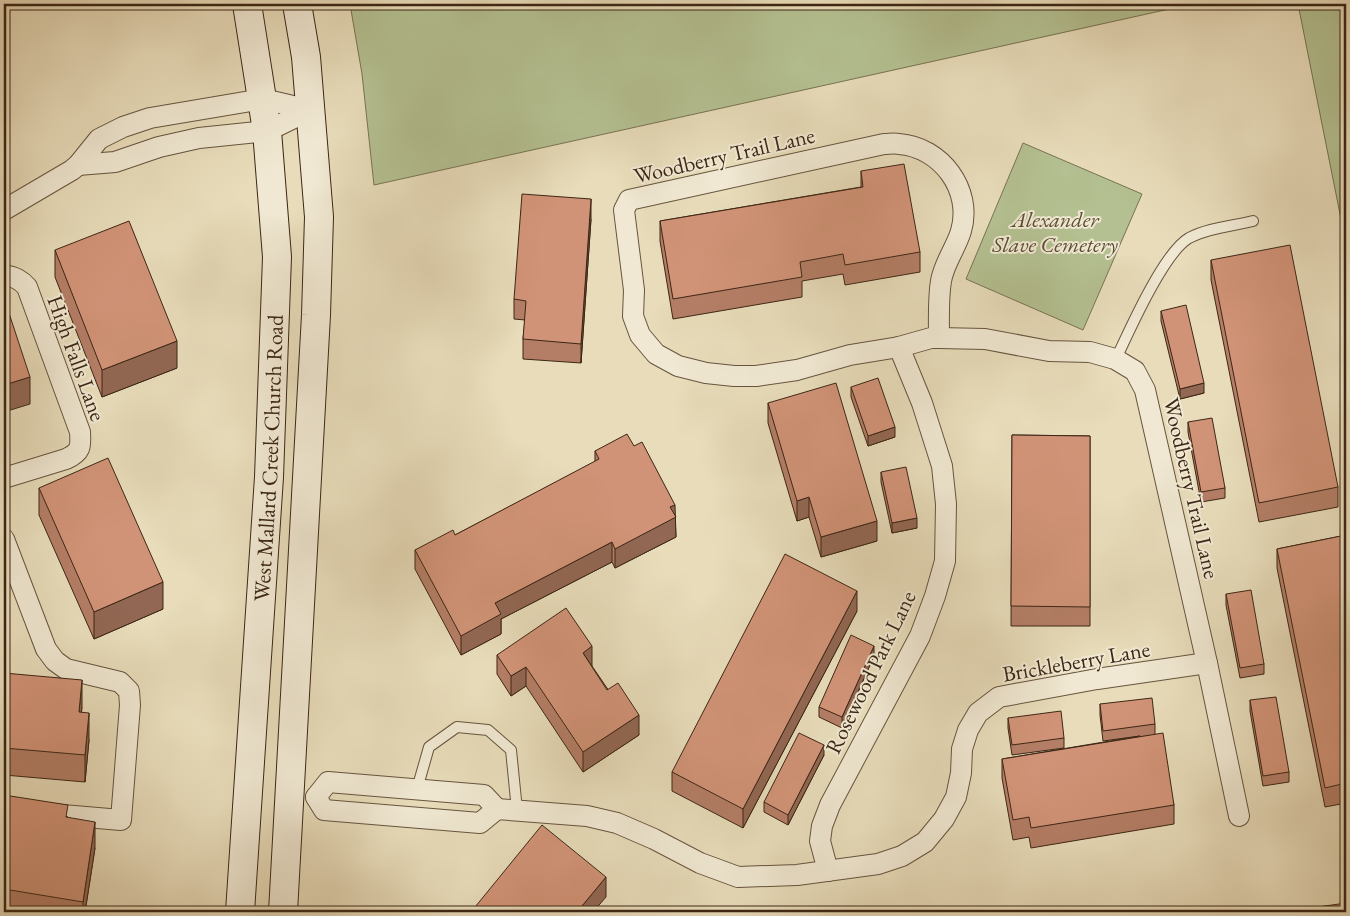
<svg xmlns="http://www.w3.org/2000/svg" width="1350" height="916" viewBox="0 0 1350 916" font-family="'EB Garamond',serif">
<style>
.green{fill:#b4c091;stroke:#787353}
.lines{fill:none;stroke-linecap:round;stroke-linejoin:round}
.lane-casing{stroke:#67543e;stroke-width:12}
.street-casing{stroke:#67543e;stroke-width:22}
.secondary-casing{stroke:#3c2615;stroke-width:30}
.lane{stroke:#f0e8d2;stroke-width:10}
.street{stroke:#f0e8d2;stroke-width:20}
.secondary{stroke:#f0e8d2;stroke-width:28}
.wall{fill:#b47e66;stroke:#3c2615}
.shaded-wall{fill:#926753;stroke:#3c2615}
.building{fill:#d19377;stroke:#3c2615}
.labels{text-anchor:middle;stroke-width:4;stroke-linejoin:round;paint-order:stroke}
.street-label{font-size:22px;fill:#3c2615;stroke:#f0e8d2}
.park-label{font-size:22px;font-style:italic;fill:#5a4c34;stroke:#f0e8d2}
</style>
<rect width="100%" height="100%" fill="#e8dcba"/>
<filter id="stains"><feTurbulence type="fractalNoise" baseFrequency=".004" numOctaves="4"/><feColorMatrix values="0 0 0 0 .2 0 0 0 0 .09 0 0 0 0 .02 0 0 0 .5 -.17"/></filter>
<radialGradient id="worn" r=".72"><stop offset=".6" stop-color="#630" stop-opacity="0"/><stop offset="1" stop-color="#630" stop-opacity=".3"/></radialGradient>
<g class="green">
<path d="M350,4H1192L374,185L362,74Z"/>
<path d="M1298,4H1346V244Z"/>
<path d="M1023,143L1142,194L1083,330L966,279Z"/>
</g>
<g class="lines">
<g class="lane-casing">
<g id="lane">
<path d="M1116,359C1129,331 1164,252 1189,238C1208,228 1232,226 1253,221"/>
<path d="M417,789L429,747L457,727L488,730L511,750L517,810"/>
</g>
</g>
<g class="street-casing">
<g id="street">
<path d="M78,165L115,162L159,147L199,138L267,131L310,110"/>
<path d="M4,210L72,170L78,165L99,139L123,127L150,118L263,99L310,110"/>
<path d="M4,276C13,275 22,281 27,287L80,432C81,447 81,452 66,459L4,478"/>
<path d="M939,338C939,320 938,299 941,281C944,263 956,248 961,231C973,190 941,147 899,144C894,143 889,144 884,144L629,200L624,210L634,290L633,316L640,335L656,354L678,366L706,373L734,376H756L797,370L850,355L899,347L931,338H939L985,339L1049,351L1090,352L1115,359L1135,371L1145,390L1207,663L1239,816"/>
<path d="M4,539L46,649L55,661L66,669L120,682L129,691L130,705L121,820L4,810"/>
<path d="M316,797L324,810L480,823L497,809L587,816L617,823L654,839L700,863L738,877L797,875L878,864L902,856L925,842L944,819L956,797L961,773L962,749L968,730L978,713L999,697L1097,679L1207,663"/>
<path d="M316,797L328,782L484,795L497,809"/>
<path d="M828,871L820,841L822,826L830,805L920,636L935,596L945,561L946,504L942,466L922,403L899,347"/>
</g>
</g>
<g class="secondary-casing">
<g id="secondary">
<path id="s1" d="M240,912L269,477L277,257L267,131L247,4"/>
<path d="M283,912L316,315L319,217L306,57L297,4"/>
</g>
</g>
<use href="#lane" class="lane"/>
<use href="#street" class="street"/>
<use href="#secondary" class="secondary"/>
</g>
<g class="wall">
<path d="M861,171L920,252V272L845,285L843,274L802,281V297L673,319L660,241V221L861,187Z"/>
<path d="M591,219L581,363L523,359V339L525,320L514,319V299Z"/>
<path d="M55,250L177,368L102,397L55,277Z"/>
<path d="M1211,260L1338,487V507L1259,522L1211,280Z"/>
<path d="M1161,311L1204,393L1180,399L1161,321Z"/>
<path d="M851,387L895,437L868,446L851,397Z"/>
<path d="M768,403L877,541L821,557L809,517L797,521L768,423Z"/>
<path d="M1188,422L1225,488V498L1201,502L1188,432Z"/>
<path d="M1012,435L1090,436V626H1011Z"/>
<path d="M634,446L675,516L676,537L615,568L612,562L501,619V634L461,655L415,569V550L455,535L595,462V451Z"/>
<path d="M881,472L917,528L892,533L881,482Z"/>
<path d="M39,488L163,609L94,639L39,515Z"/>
<path d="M1346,535V803L1325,807L1277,568V549Z"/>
<path d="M1226,594L1264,664V674L1240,678L1226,605Z"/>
<path d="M857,611L743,828L672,791V772Z"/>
<path d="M497,655L592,666L639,735L583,772L526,686L511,696L497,674Z"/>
<path d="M874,656L842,728L819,717V707Z"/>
<path d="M4,673L82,707L81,712L89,740L85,782L4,775Z"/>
<path d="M1250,700L1289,772V782L1263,786L1250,711Z"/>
<path d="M1100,704L1155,724V734L1174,805V824L1031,848L1029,837L1013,840L1002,778V759L1140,736L1103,741L1100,715Z"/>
<path d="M1008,718L1064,738V748L1012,755L1008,728Z"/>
<path d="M824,755L788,825L764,812V802Z"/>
<path d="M4,795L68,817L95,848L85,912H4Z"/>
</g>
<g class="shaded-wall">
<path d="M591,199V219L581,363V344Z"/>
<path d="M177,341V368L102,397V370Z"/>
<path d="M30,377V404L4,412V385Z"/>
<path d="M1204,383V393L1180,399V389Z"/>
<path d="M895,427V437L868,446V436Z"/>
<path d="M809,497V517L797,521V501Z"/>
<path d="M675,505L676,537L615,568V549L670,507Z"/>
<path d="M917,518V528L892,533V523Z"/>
<path d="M877,521V541L821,557V537Z"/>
<path d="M612,542V562L501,619V634L461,655V636L495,603Z"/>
<path d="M163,582V609L94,639V612Z"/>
<path d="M857,591V611L743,828V809Z"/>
<path d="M592,646V666L583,653Z"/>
<path d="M874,646V656L842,728V717Z"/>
<path d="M526,667V686L511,696V676Z"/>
<path d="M82,680V707L79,739V712Z"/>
<path d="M89,713V740L85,782V755Z"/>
<path d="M639,715V735L583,772V752Z"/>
<path d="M824,745V755L788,825V815Z"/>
<path d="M95,822V848L85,912H83V902Z"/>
<path d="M606,877V897L593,912H577Z"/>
</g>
<g class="building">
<path d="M904,164L920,252L845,265L843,254L800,262L802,277L673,299L660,221L863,187L861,171Z"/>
<path d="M522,194L591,199L581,344L523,339L526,301L514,299Z"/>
<path d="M129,221L177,341L102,370L55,250Z"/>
<path d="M1290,245L1338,487L1259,503L1211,260Z"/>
<path d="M6,304L30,377L4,385V305Z"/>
<path d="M1186,305L1204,383L1180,389L1161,311Z"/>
<path d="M878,378L895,427L868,436L851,387Z"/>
<path d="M836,383L877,521L821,537L809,497L797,501L768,403Z"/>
<path d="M1212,418L1225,488L1201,492L1188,422Z"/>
<path d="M627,434L634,446L642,442L675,505L670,507L676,517L615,549L612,542L495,603L501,614L461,636L415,550L453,530L455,535L599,459L595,451Z"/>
<path d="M1012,435L1090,436V607L1011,606Z"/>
<path d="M108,458L163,582L94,612L39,488Z"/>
<path d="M906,467L917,518L892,523L881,472Z"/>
<path d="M1346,535V783L1325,788L1277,549Z"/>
<path d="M785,554L857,591L743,809L672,772Z"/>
<path d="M1251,590L1264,664L1240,668L1226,594Z"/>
<path d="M566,608L592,646L583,653L607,690L618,683L639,715L583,752L526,667L511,676L497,655Z"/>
<path d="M851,635L874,646L842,717L819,707Z"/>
<path d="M4,673L82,680L79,712L89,713L85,755L4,748Z"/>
<path d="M1276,697L1289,772L1263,776L1250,700Z"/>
<path d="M1152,698L1155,724L1103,731L1100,704Z"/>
<path d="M1061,711L1064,738L1012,745L1008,718Z"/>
<path d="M799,733L824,745L788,815L764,802Z"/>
<path d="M1163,733L1174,805L1031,828L1029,817L1013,820L1002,759Z"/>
<path d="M4,795L68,805L66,817L95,822L83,902L4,889Z"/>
<path d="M542,825L606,877L577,912H471Z"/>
<path d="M1346,903V912H1304V909Z"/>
</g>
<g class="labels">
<g class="street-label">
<text transform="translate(724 155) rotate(-13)" y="8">Woodberry Trail Lane</text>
<text transform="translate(77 358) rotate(70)" y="8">High Falls Lane</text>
<text dy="8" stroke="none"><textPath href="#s1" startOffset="455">West Mallard Creek Church Road</textPath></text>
<text transform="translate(1192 488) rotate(77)" y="8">Woodberry Trail Lane</text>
<text transform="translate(1076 661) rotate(-10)" y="8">Brickleberry Lane</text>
<text transform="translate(870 672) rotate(-64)" y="8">Rosewood Park Lane</text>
</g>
<g class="park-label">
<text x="1055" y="227">Alexander<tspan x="1055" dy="25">Slave Cemetery</tspan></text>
</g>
</g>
<rect width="1350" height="916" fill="none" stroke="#e8dcba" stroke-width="20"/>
<rect x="5" y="5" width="1340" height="906" fill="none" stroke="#3c2615" stroke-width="2.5"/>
<rect x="10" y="10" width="1330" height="896" fill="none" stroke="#3c2615"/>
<rect width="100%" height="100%" filter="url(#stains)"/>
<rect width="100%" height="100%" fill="url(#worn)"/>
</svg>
